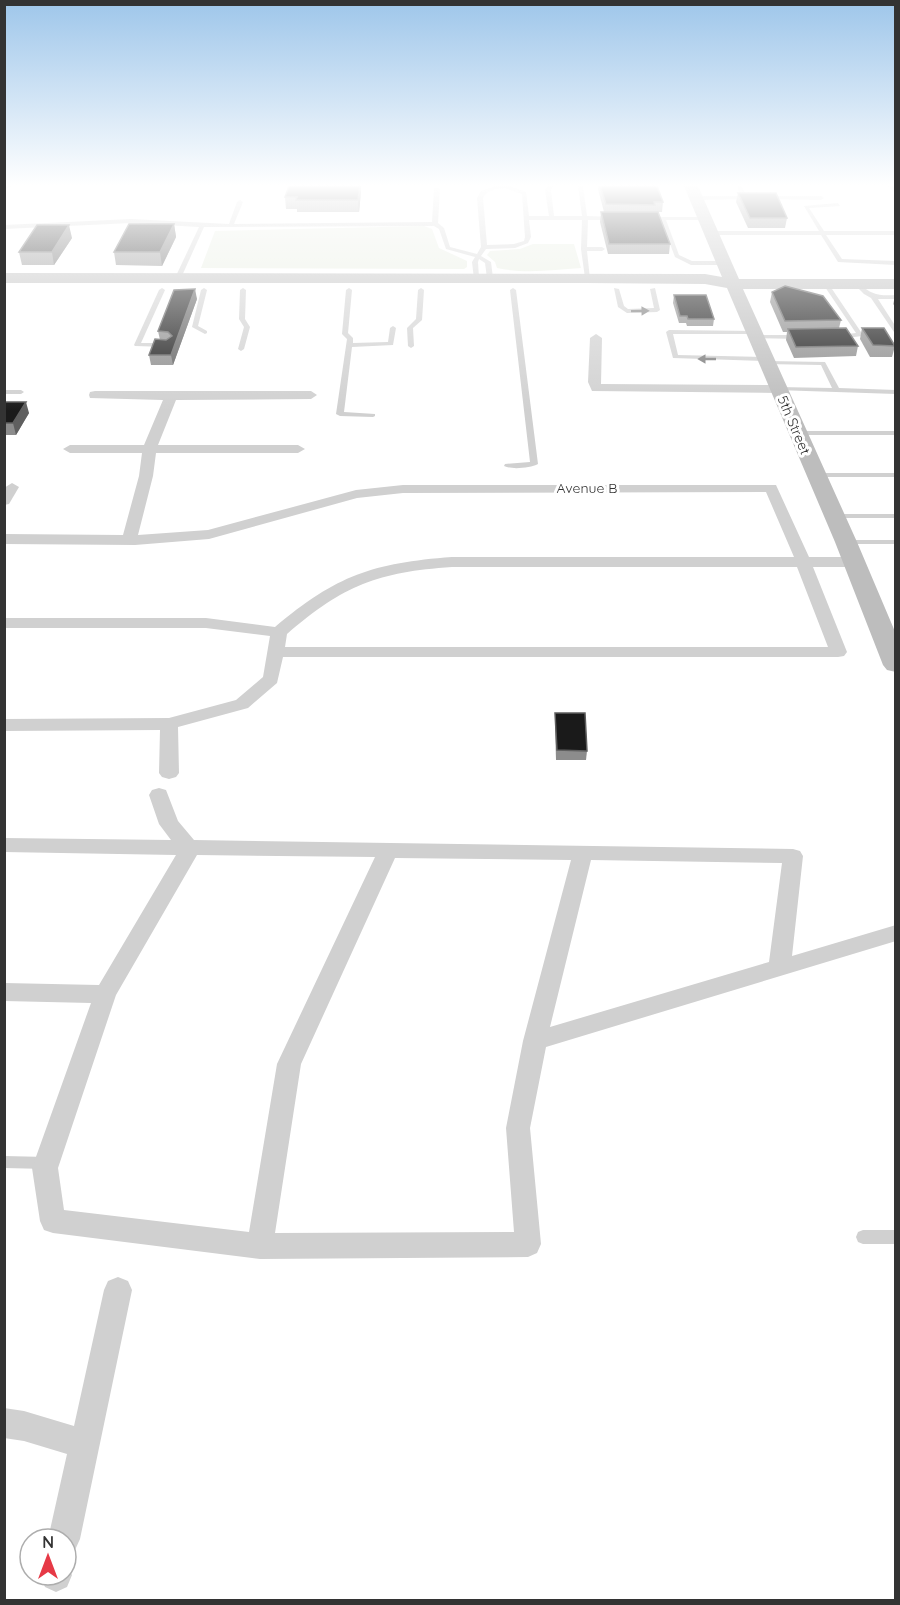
<svg xmlns="http://www.w3.org/2000/svg" width="900" height="1605" viewBox="0 0 900 1605" font-family="Quicksand,sans-serif">
<style>
.green{fill:#e6ecdf}
.lines{fill:none;stroke-linecap:round;stroke-linejoin:round}
.service{fill:#d0d0d0;fill-rule:evenodd}
.minor{fill:#d0d0d0;fill-rule:evenodd}
.secondary{fill:#bdbdbd;fill-rule:evenodd}
.wall{fill:#8c8c8c}
.shaded-wall{fill:#5f5f5f}
.building{fill:#1a1a1a;stroke:#5f5f5f;stroke-width:1.5}
.oneway{fill:#7a7a7a}
.labels{text-anchor:middle;stroke-width:6;stroke-linejoin:round;paint-order:stroke}
.far-street-label{font-size:14px;fill:#333;stroke:#fff}
</style>
<rect width="100%" height="100%" fill="#fff"/>
<g class="green">
<path d="M424,226L432,229L439,248L467,261V267L464,269L201,268L215,231Z"/>
<path d="M533,244H574L581,268C552,270 525,274 497,268L495,262L487,255L490,251L520,249Z"/>
</g>
<g class="lines">
<g class="service">
<path d="M495,186H510L526,192L529,216H549L545,190L548,186H553L551,190L554,216H582L578,186H583L587,216L616,217L614,220H588L587,247H602L605,249L602,251H587L590,279L585,278L581,249L582,220H529L531,237L528,243L515,248L486,249L481,256L491,262L493,278L490,280L487,278L485,263L479,259L478,262L479,278L474,279L472,262L475,257L446,249L439,229L434,226L204,227L181,278L178,280L175,278L199,227L131,223L4,229V225L131,219L229,224L237,202L240,200L243,202L234,224L432,222L434,189L437,187L440,189L438,223L444,228L450,247L477,254L481,247L477,198L481,191ZM504,188L522,194L525,237L524,241L514,244L487,245L483,198C487,190 495,189 504,188Z"/>
<path d="M737,186H742L746,196L751,197V199L696,200L693,198L696,196H741Z"/>
<path d="M888,186H893L896,189V194Z"/>
<path d="M764,196H821L824,198L821,200L762,199Z"/>
<path d="M838,203L840,206L809,208L824,231H896V235H826L842,259L896,261V265L838,262L821,235H710L707,233L710,231H819L804,206Z"/>
<path d="M645,217H706L704,220H666L679,255L692,261H723L726,263L723,265H691L675,257L661,220H647Z"/>
<path d="M826,282L828,283L863,335L862,336L838,339L835,337L838,335L856,333L823,284Z"/>
<path d="M855,283H859C871,295 879,296 896,295V299H878L896,327V335L871,298L864,294L854,284Z"/>
<path d="M162,288L165,290L141,343H167L170,345L167,347L135,346L134,345L159,290Z"/>
<path d="M204,288L207,290L198,326L207,331V333L205,334L192,327L201,290Z"/>
<path d="M243,288L246,290L245,319L250,327L244,349L241,351L238,349L244,327L239,319L240,290Z"/>
<path d="M349,288L352,290L348,333L353,338V343L388,342L390,328L393,326L396,328L393,345L352,347L344,412L375,414V416L373,417L340,416L336,414L347,339L342,334L346,290Z"/>
<path d="M421,288L424,290L422,320L413,328L414,346L411,348L408,346L407,328L416,319L418,290Z"/>
<path d="M513,288L516,290L538,464C530,468 512,470 504,466L505,464L530,462L510,290Z"/>
<path d="M614,288L619,289L624,306L628,309L654,308L650,289L655,288L660,310L657,312L627,313L618,307Z"/>
<path d="M669,330L755,331V333L753,334H673L678,355L765,357L768,359L765,361L673,358L666,332Z"/>
<path d="M755,335H801L804,337L801,339L753,338V336Z"/>
<path d="M767,361L825,362L839,388L896,390V394L776,390L775,389L778,387L832,388L821,365L765,364L764,363Z"/>
<path d="M4,390H21L24,392L21,394H4Z"/>
<path d="M794,431H896V435H797L793,433Z"/>
<rect x="812" y="473" width="84" height="4"/>
<path d="M831,514H896V518H834L830,516Z"/>
<rect x="843" y="540" width="53" height="4"/>
<path d="M4,1156L47,1157L52,1159L54,1163L52,1167L47,1169L4,1168Z"/>
<path d="M863,1230H896V1244H863L858,1242L856,1237L858,1232Z"/>
</g>
<g class="minor">
<path d="M4,186H11L4,191Z"/>
<path d="M596,334L602,338L601,384L778,385L784,389L778,393L592,391L588,382L590,338Z"/>
<path d="M95,391H311L317,395L311,399L176,400L158,445H298L305,449L298,453H156L153,476L138,535L208,530L356,490L403,485H776L809,557H853L861,562L853,567H813L847,652L844,656L838,657H283L277,683L248,708L178,727L179,773L176,777L169,779L162,777L159,773L160,730L4,731V719L169,718L236,700L263,677L270,636L206,628H4V618H206L275,627C337,575 373,563 452,557H794L766,492L403,493L357,498L209,539L135,545L4,544V534L123,535L139,476L142,453H70L63,449L70,445H144L163,400L90,398L89,395L90,392ZM452,567H797L828,647H285L287,634C344,585 378,572 452,567Z"/>
<path d="M12,483L19,487L9,504L4,505V488Z"/>
<path d="M159,788L166,790L178,821L194,840L793,849L800,851L803,856L792,956L896,925V941L546,1047L530,1128L541,1244L537,1253L528,1257L260,1259L53,1233L44,1230L40,1221L32,1168L91,1003L4,1001V983L99,985L176,855L4,852V838L171,840L159,824L149,795L152,790ZM197,855L375,857L277,1064L249,1232L64,1210L58,1168L116,995ZM395,858L571,860L523,1041L506,1128L514,1232L275,1233L301,1064ZM591,860L782,863L769,962L550,1027Z"/>
<path d="M118,1277L128,1281L132,1290L80,1539L75,1550L66,1554V1539H48L67,1454L24,1441L4,1438V1408L24,1411L74,1426L104,1290L108,1281Z"/>
<path d="M66,1563L72,1575L67,1587L56,1592L45,1587L40,1575H66Z"/>
</g>
<path class="secondary" d="M684,186H698L739,279H896V289H743L857,542L896,634V672L887,670L883,665L835,542L727,288L705,284L588,283H4V273L705,274L722,277Z"/>
</g>
<g class="wall">
<path d="M598,186H657L663,202L662,212H654L670,244L669,254H608L600,222L601,212H604L598,189Z"/>
<path d="M361,192L359,212H297V209H286L285,197Z"/>
<path d="M738,193L787,218L785,228H748L736,202Z"/>
<path d="M174,224L176,237L162,266L116,265L114,252Z"/>
<path d="M72,238L54,265H22L19,252Z"/>
<path d="M772,292L841,320L839,328L858,346L856,356L794,358L786,340L787,332H783L770,302Z"/>
<path d="M896,293V308L893,304Z"/>
<path d="M674,295L714,319L713,326H687L686,323H679L673,303Z"/>
<path d="M197,299L173,365H151L149,355L160,340L158,331Z"/>
<path d="M862,328L895,346L892,357H870L860,339Z"/>
<path d="M4,402L29,413L16,435H4Z"/>
<path d="M555,713L587,751L586,760H556L555,722Z"/>
</g>
<g class="shaded-wall">
<path d="M360,186H361V192L359,212L358,200Z"/>
<path d="M174,224L176,237L162,266L160,252Z"/>
<path d="M69,225L72,238L54,265L52,252Z"/>
<path d="M195,289L197,299L173,365L171,355Z"/>
<path d="M26,402L29,413L16,435L13,423Z"/>
</g>
<g class="building">
<path d="M289,186H360L358,200H296L297,197H285Z"/>
<path d="M600,186H657L663,202H654L655,205L606,204Z"/>
<path d="M738,193H776L787,218H750Z"/>
<path d="M601,212H658L670,244H609Z"/>
<path d="M129,224H174L160,252H114Z"/>
<path d="M37,225H69L52,252H19Z"/>
<path d="M785,286L823,296L841,320L785,321L772,292Z"/>
<path d="M195,289L171,355H149L155,339L166,340L172,336L168,332L158,331L174,290Z"/>
<path d="M674,295H706L714,319H688L687,316H680Z"/>
<path d="M846,328L858,346L796,347L788,329Z"/>
<path d="M862,328H884L895,346L873,345Z"/>
<path d="M4,402H26L13,423H4Z"/>
<path d="M555,713H585L587,751L557,750Z"/>
</g>
<defs><path id="oneway-solid" d="M-6-.8H1V-3.2L6.5 0L1 3.2V.8H-6Z" transform="scale(1.5)"/></defs>
<g class="oneway">
<use href="#oneway-solid" transform="translate(640 311) rotate(-1)"/>
<use href="#oneway-solid" transform="translate(707 359) rotate(180)"/>
</g>
<linearGradient id="sky" x2="0" y2="1"><stop stop-color="#9ec6ea"/><stop offset="0.45" stop-color="#fff"/><stop offset="1" stop-color="#fff" stop-opacity="0"/></linearGradient>
<rect width="900" height="411" fill="url(#sky)"/>
<g class="labels">
<g class="far-street-label">
<text transform="translate(794 425) rotate(67)" y="5">5th Street</text>
<text x="587" y="493">Avenue B</text>
</g>
</g>
<rect width="900" height="1605" fill="none" stroke="#333333" stroke-width="12"/>
<g transform="translate(48 1557)"><circle r="28" fill="#ffffff" stroke="#adadad" stroke-width="1.5"/>
<path d="M0-4.5L10 22L0 15L-10 22Z" fill="#e63946"/>
<text y="-9" font-size="16" font-weight="bold" text-anchor="middle" fill="#333333">N</text>
</g>
</svg>
